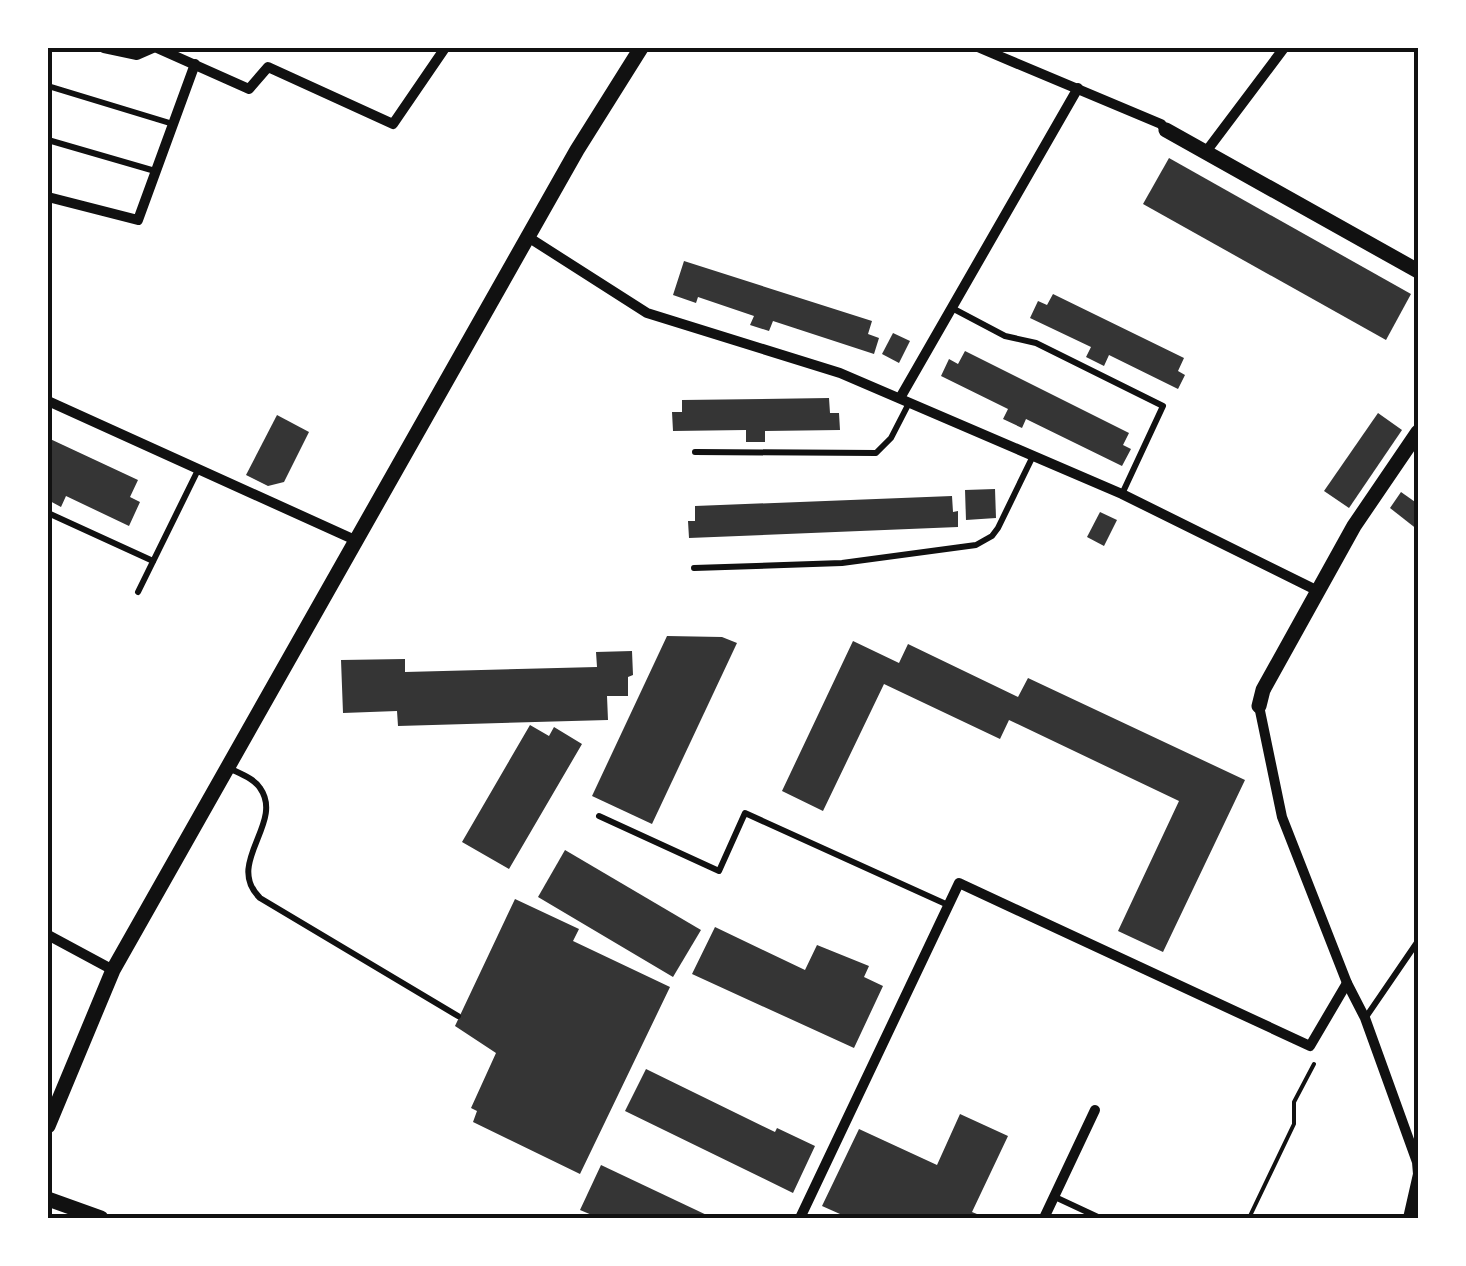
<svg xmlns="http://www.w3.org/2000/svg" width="1466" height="1266" viewBox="0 0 1466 1266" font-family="Helvetica,sans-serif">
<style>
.building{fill:#353535}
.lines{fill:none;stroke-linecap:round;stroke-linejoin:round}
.path{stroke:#111;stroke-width:4}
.service{stroke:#111;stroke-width:6}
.minor{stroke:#111;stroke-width:10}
.tertiary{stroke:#111;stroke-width:15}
.neatline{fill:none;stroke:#111;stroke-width:4}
</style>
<rect width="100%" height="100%" fill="#fff"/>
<g class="building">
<path d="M1169,158L1411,294L1386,340L1143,204Z"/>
<path d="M684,261L872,321L868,334L879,338L874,354L773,321L769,331L750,325L754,316L698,297L696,303L673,295Z"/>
<path d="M1053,294L1184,358L1178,371L1185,375L1178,389L1109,355L1104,366L1086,357L1091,347L1030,318L1038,301L1047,305Z"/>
<path d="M893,333L910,341L899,363L882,354Z"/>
<path d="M965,351L1129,433L1123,445L1131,449L1122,466L1026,419L1022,428L1003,419L1008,409L941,376L949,359L958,364Z"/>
<path d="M829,398L830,413H839L840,430L765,431V442H746V430L673,431L672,412H682V400Z"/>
<path d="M1378,413L1402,430L1349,508L1324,491Z"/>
<path d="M277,415L309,432L284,482L268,486L246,475Z"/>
<path d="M48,438L138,480L130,497L140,502L129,526L66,496L61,507L48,500Z"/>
<path d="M995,489L996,518L966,520L965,490Z"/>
<path d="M1401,492L1418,504V530L1390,508Z"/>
<path d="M952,496L953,512L958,511V527L689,538L688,521H695V506Z"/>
<path d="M1100,512L1117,520L1104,546L1087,537Z"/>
<path d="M667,636L722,637L737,643L652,824L592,796Z"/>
<path d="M853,641L899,663L908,644L1018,697L1028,678L1245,780L1163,952L1118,931L1179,801L1009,720L1000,739L884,684L823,811L782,791Z"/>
<path d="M632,651L633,675L628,677V696H607L608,720L398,726L397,711L343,713L341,660L405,659V672L597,667L596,652Z"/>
<path d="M530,725L549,736L554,727L582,744L509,869L462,842Z"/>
<path d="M565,850L701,930L673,977L538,897Z"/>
<path d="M515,899L579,929L573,941L670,987L580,1174L473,1122L477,1111L471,1108L496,1053L455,1026Z"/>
<path d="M715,927L805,970L817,945L869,966L864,977L883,986L854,1048L692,974Z"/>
<path d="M646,1069L775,1132L777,1128L815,1146L793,1193L625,1111Z"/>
<path d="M960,1114L1008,1136L972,1212L987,1218H849L822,1206L859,1129L937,1165Z"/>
<path d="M601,1165L713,1218H599L580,1210Z"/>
</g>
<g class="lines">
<path class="path" d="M1249,1218L1294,1124V1102L1314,1064"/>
<g class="service">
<path d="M48,86L173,124"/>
<path d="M48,140L155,171"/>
<path d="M952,308L1005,336L1036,343L1163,406L1122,494"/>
<path d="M695,452L876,453L891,438L909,403"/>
<path d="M48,513L153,561"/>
<path d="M694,568L842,563L976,545L992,536L998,528L1033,456"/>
<path d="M138,592L198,470"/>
<path d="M227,767C238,773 254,778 260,788C285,823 224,863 260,898L458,1016"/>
<path d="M599,816L719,871L745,813L948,905"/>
<path d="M1366,1017L1418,941"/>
<path d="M1055,1197L1100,1218"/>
</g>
<g class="minor">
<path d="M104,48L137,55L153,48"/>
<path d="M157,48L249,89L268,67L393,124L445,48"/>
<path d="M980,48L1161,124L1166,130"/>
<path d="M1205,153L1284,48"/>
<path d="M48,197L138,220L195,64"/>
<path d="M528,237L647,313L840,373L1122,494L1316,590"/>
<path d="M900,398L1078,88"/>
<path d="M48,401L355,540"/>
<path d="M1259,706L1282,817L1347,983L1365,1018L1417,1162L1418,1174L1408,1218"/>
<path d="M48,935L113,970"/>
<path d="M800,1218L959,883L1310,1046L1347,983"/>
<path d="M1044,1218L1095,1110"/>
</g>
<g class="tertiary">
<path d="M1166,130L1418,271"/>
<path d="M1259,706L1263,690L1354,526L1418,432"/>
<path d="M48,1126L113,970L577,150L641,48"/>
<path d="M48,1199L101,1218"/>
</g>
</g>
<rect width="1466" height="1266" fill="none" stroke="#ffffff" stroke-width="100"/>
<rect x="50" y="50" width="1366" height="1166" class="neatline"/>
</svg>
